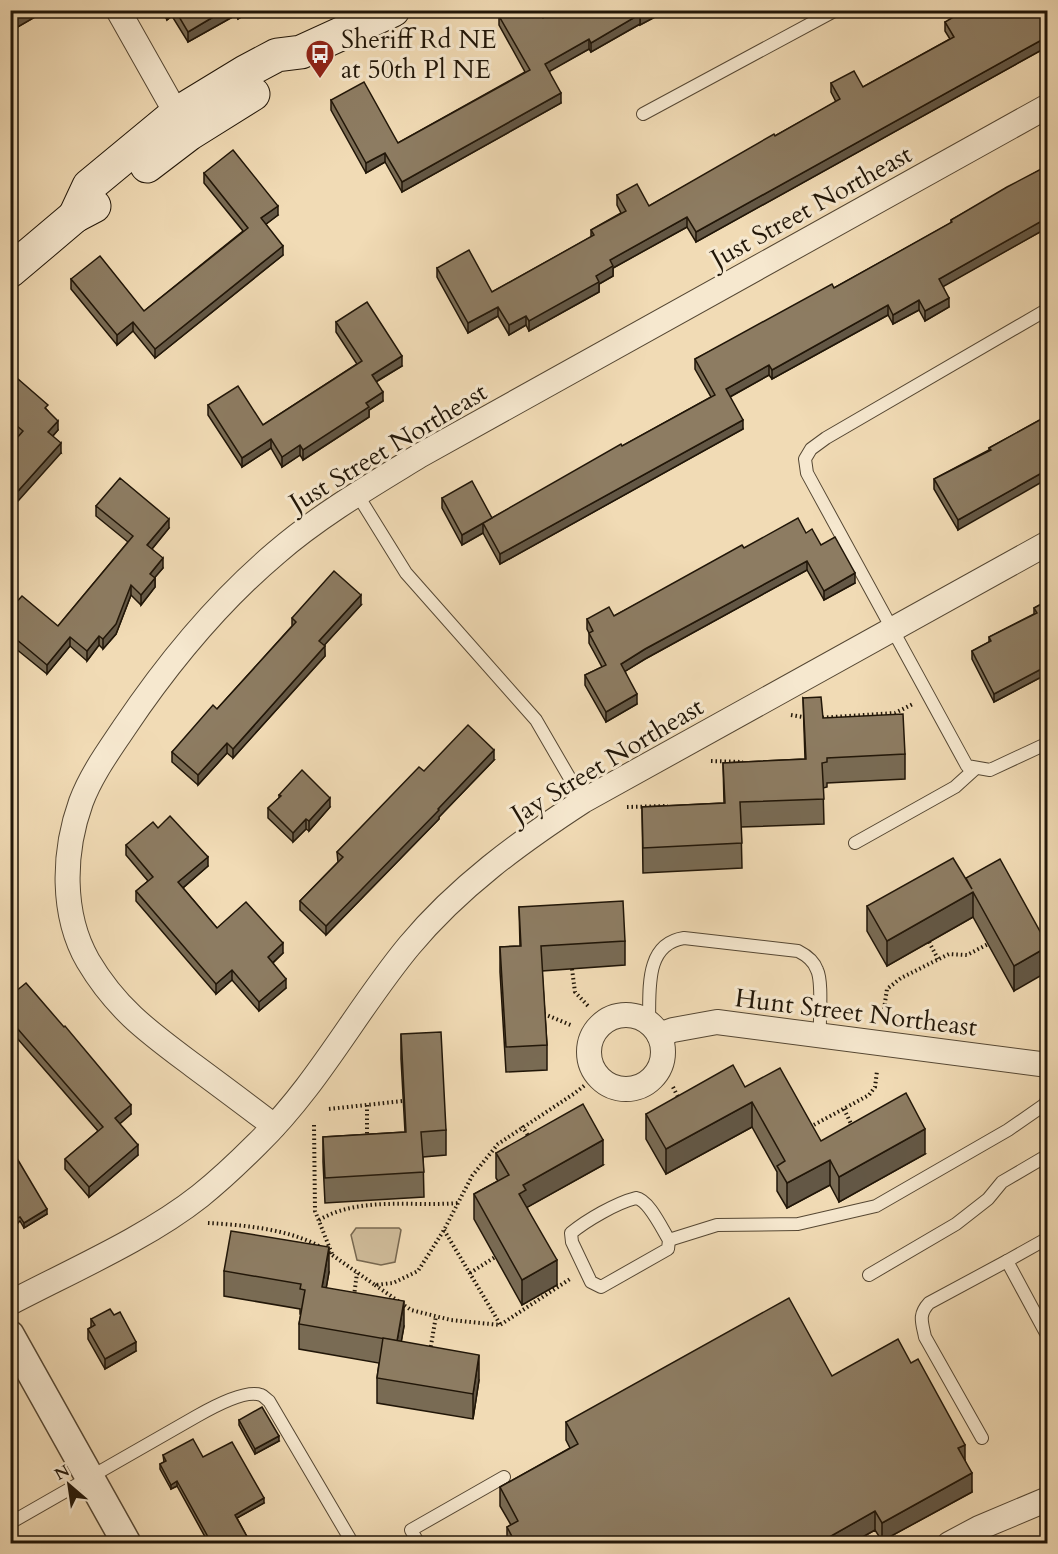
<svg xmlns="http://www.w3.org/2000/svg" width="1058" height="1554" viewBox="0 0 1058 1554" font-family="Cardo,serif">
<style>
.green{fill:#ceba98;stroke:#786850;stroke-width:1.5}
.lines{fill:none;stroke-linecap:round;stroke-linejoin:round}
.service-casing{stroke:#554733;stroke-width:14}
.minor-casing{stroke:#554733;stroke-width:26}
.tertiary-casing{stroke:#554733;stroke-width:31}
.secondary-casing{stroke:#211608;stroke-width:35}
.path{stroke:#211608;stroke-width:4;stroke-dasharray:1.5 3;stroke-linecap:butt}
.service{stroke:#f6e8cf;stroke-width:12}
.minor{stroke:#f6e8cf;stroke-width:24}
.tertiary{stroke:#f6e8cf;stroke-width:28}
.secondary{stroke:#f6e8cf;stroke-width:33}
.wall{fill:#796b54;stroke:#211608;stroke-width:1.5}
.shaded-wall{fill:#635745;stroke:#211608;stroke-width:1.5}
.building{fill:#8d7c62;stroke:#211608;stroke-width:1.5}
.labels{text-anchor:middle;stroke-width:6;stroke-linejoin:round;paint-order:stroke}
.poi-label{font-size:26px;fill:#211608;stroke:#f6e8cf;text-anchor:start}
.street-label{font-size:26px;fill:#211608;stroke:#f6e8cf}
</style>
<rect width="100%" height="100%" fill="#f1dbb5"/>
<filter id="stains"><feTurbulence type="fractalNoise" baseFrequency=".00333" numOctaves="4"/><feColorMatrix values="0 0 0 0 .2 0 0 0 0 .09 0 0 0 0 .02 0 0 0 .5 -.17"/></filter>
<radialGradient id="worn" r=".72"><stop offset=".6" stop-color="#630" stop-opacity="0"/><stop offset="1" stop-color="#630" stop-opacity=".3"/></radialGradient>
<path class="green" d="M356,1228H399L401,1230L395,1262L381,1265L357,1260L351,1235Z"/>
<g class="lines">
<g class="service-casing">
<g id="service">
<path d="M643,114L836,10"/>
<path d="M1048,309L826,438L811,449L805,459L807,473L967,766L990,770L1048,743"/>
<path d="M357,494L406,573L536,720L583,801"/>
<path d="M855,843L955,787L976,768"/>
<path d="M649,1022C650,991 644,944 684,938L798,951C806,955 814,961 817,970C823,982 819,1020 820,1036"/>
<path d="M636,1198C649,1200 662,1229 669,1240L668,1249L601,1287L591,1282L572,1242L571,1233C587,1220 616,1203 636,1198Z"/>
<path d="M1048,1238L1007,1261L1048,1337"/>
<path d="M669,1240L717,1225L798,1224L876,1206L1008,1130L1044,1105L1048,1099"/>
<path d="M869,1275L956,1224L988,1199L1002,1182L1048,1155"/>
<path d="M982,1438L925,1337C922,1322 918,1315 929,1303L1007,1261"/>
<path d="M10,1523L197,1416C211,1408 245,1389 261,1395C264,1396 266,1399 269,1401L353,1544"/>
<path d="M419,1544L411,1530L504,1477"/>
</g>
</g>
<g class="minor-casing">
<g id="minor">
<path d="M118,10L184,127"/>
<circle cx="626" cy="1052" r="37"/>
<path d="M659,1035L673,1030L717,1022L1048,1065"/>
<path d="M274,1126C248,1106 221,1086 194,1066C150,1033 117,1010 88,961C61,914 63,852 81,802C91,775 108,752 124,728C167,664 217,603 276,553C320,515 370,486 419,456L1048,106"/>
<path d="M10,1303C71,1271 147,1238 200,1196C220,1180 239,1162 257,1144C318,1085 356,1010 409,946C458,887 520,842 583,801L1048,543"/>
<path d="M949,1544L979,1528L1048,1499"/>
</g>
</g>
<g class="tertiary-casing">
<path id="tertiary" d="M10,1335L127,1544"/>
</g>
<g class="secondary-casing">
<g id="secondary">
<path d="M147,166L189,134L253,94"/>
<path d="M75,216L89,186L176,114L245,72L277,55L301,52L393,10"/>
<path d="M10,271L75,216L94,206"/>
</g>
</g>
<g class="path">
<path d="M791,715L808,718"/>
<path d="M818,718L895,713L913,704"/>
<path d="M711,761L743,762"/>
<path d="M627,807L668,806"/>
<path d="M929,942L938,959"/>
<path d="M572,969L575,992L588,1006"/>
<path d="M884,1009L887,989L901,978L949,954L967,955L988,944"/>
<path d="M544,1014L573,1026"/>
<path d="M673,1087L679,1099"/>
<path d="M367,1105V1140"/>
<path d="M329,1109L403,1101"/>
<path d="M844,1109L852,1126"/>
<path d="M314,1125L315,1211L332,1254"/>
<path d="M522,1126L530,1139"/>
<path d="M810,1127L869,1095L875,1087L877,1071"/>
<path d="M319,1220C360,1196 412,1207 458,1203"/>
<path d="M208,1223C244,1225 287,1229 319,1246"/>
<path d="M444,1230L500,1324"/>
<path d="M325,1250L375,1285L393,1283L418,1271L444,1230L472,1176L498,1144L575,1093L585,1085"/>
<path d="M470,1273L495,1257"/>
<path d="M375,1285L411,1310L451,1320L500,1325L570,1279"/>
<path d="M354,1296L357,1273"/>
<path d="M430,1351L436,1316"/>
</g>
<use href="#service" class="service"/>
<use href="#minor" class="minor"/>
<use href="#tertiary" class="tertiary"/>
<use href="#secondary" class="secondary"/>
</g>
<g class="wall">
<path d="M10,10H47L16,28L10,18Z"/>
<path d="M161,10H253L238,19L236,15L188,42L172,16L167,20Z"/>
<path d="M668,10L640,25V24L591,52L589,49L549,71L561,103L402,192L385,162L366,173L331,110V100L398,143L525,72L499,25V16L543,18Z"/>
<path d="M1047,10V47L696,242L687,227L613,268V276L599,284V292L529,331L526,325L509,335L498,316L468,333L437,277V268L492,292L591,237V230L621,213L617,205V195L649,206L836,102L831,92V83L863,87L950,39L945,31V22Z"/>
<path d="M1047,166V228L943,286L949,307L925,321L919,310L893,324L888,315L772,379L769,375L730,397L743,429L500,564L483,533L462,545L442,508V498L492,518L711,397L695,369V359L834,288L951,223V220Z"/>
<path d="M204,173L278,215L266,224L283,255L155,358L133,331L117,345L71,289V279L144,311L243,231L204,183Z"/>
<path d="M336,322L402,366L376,382L383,401L369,410V417L303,460L300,455L282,467L271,448L242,467L208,415V405L263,425L357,364L336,332Z"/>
<path d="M10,372L48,411L58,430L53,436L61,453L19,437L10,429Z"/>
<path d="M1047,416L958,530L934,489V479L989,450V448Z"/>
<path d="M96,506L169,528L152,549L163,568L155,577V587L141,605L131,595L116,634L103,649L99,645L87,661L70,646L47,674L10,644V609L58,626L128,542L96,516Z"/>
<path d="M806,533L821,545L855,583L824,600L807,570L645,659L625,671L637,704L606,722L585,685V675L602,667L589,643V633L587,629V619L614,616L744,548Z"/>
<path d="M1047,601L1045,662L1047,674L994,702L972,659V651L989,642V637L1034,614V608Z"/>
<path d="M361,605L324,645L325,656L233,758L227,753L198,785L172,762V752L217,709L292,626V618Z"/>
<path d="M803,698L823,718L905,754V779L827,783V787L823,788L824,824L741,827L742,868L643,873L642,807L724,803L723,763L805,759Z"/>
<path d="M494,760L439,817V819L326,935L300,910V901L338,862L337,852L424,771Z"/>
<path d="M279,795L330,807L309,831L306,829L293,842L268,818V808L279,798Z"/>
<path d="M158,828L208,866L183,888L217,928L283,953L273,963L286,988L259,1011L232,980L216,994L136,901V891L148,881L126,855V845Z"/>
<path d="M966,879L1047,944L1014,991L973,917L887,966L867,931V906Z"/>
<path d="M519,907L625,941V965L542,971L547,1045V1070L506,1072L500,972V947L520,946Z"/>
<path d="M10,996L131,1114L119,1124L138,1155L89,1197L65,1169V1159L98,1131L10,1030Z"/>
<path d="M401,1034L446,1130V1155L423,1157L424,1197L325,1203L323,1162V1137L405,1132L401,1059Z"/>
<path d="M745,1087L821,1141L925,1154L839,1202L830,1185L787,1208L777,1191V1172L752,1127L666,1174L646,1139V1114Z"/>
<path d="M496,1153L603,1165L527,1207L557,1285L522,1305L474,1219V1194L498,1181L496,1178Z"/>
<path d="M10,1158L47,1214L24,1228L20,1221L18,1223L10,1209Z"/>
<path d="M224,1271L329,1272L326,1288L404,1326L401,1342L479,1380L473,1419L377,1403V1378L379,1363L299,1349V1324L301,1314H300V1309L224,1296Z"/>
<path d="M91,1319L136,1351L105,1369L88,1339V1329L91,1327Z"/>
<path d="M832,1376L965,1460L972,1492L882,1541L875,1530L850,1544H507V1527L511,1525L500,1506V1487L570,1448L566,1440V1422Z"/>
<path d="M239,1420L279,1441L255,1454L239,1425Z"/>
<path d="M163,1455L203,1457L264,1503L237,1518L251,1544H209L177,1486L171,1489L160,1469V1464L164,1462Z"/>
</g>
<g class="shaded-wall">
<path d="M29,10H47L16,28V18Z"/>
<path d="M167,10H172V16L167,20Z"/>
<path d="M225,10H236V15L188,42V32Z"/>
<path d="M238,10H253L238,19Z"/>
<path d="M650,10H668L640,25V16Z"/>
<path d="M640,14V24L591,52V43Z"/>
<path d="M1047,37V47L696,242V232Z"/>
<path d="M589,39V49L545,74V64Z"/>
<path d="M561,93V103L402,192V182Z"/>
<path d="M385,153V162L366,173V163Z"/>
<path d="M278,206V215L261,228V218Z"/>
<path d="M687,217V227L613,268V276L599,284V292L529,331V321L596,276L610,260Z"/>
<path d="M1047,218V228L939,289V279Z"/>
<path d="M283,246V255L155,358V349Z"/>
<path d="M949,298V307L925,321V311Z"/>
<path d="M919,300V310L893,324V315Z"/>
<path d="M888,305V315L772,379V370Z"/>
<path d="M498,307V316L468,333V323Z"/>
<path d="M526,316V325L509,335V325Z"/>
<path d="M133,322V331L117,345V335Z"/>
<path d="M402,356V366L372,384V375Z"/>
<path d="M769,365V375L726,399V389Z"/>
<path d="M383,392V401L369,410V417L303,460V450L366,403Z"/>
<path d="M743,420V429L500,564V554Z"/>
<path d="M58,421V430L48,441V432Z"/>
<path d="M271,439V448L242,467V458Z"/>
<path d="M61,443V453L10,510V500Z"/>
<path d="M300,445V455L282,467V457Z"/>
<path d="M1047,470V479L958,530V520Z"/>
<path d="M492,518L483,523V533L462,545V535Z"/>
<path d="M169,519V528L147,555V545Z"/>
<path d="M163,558V568L150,583V574Z"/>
<path d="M807,561V570L645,659L621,674V664L645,649Z"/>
<path d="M855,573V583L824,600V591Z"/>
<path d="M155,578V587L141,605V595Z"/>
<path d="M131,585V595L116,634L103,649V639Z"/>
<path d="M361,595V605L319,651V641Z"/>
<path d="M99,636V645L87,661V651Z"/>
<path d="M70,637V646L47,674V665Z"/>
<path d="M325,646V656L233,758V749Z"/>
<path d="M1047,653V660L1042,664V656Z"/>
<path d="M1047,666V674L994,702V694Z"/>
<path d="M637,694V704L606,722V712Z"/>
<path d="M227,743V753L198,785V775Z"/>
<path d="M494,750V760L439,817V819L326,935V926Z"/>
<path d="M13,781V790L10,806V796Z"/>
<path d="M330,798V807L309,831V821Z"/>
<path d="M306,819V829L293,842V833Z"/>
<path d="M208,857V866L178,892V882Z"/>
<path d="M973,892V917L887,966V941Z"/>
<path d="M283,943V953L268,967V957Z"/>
<path d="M1047,947V972L1014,991V966Z"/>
<path d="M232,970V980L216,994V984Z"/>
<path d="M286,979V988L259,1011V1002Z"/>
<path d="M752,1102V1127L666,1174V1149Z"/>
<path d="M131,1105V1114L115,1128V1118Z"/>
<path d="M925,1129V1154L839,1202V1177Z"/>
<path d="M603,1140V1165L526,1208L519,1194L523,1185Z"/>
<path d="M138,1145V1155L89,1197V1187Z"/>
<path d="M830,1160V1185L787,1208V1183Z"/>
<path d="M47,1209V1214L24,1228V1223Z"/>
<path d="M329,1247V1272L322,1312V1287Z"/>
<path d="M557,1260V1285L522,1305V1280Z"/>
<path d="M404,1301V1326L397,1366V1341Z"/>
<path d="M136,1342V1351L105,1369V1359Z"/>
<path d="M479,1355V1380L473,1419V1394Z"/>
<path d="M279,1436V1441L255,1454V1449Z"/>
<path d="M965,1445V1463L958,1448Z"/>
<path d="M972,1473V1492L882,1541V1523Z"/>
<path d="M177,1481V1486L171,1489V1485Z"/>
<path d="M264,1498V1503L235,1519V1515Z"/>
<path d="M875,1511V1530L850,1544H817Z"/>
</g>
<g class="building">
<path d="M12,10H29L16,18Z"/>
<path d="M175,10H225L188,32Z"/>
<path d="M508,10H539L543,18L555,10H650L640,16V14L591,43L589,39L545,64L561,93L402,182L385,153L366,163L331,100L364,82L398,143L530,70L499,16Z"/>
<path d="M965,10H986L990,17L1001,10H1047V37L696,232L687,217L610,260L613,266L596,276L599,282L529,321L526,316L509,325L498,307L468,323L437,268L469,250L492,292L594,235L591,230L626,211L617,195L637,184L649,206L774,134L775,136L840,99L831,83L854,71L863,87L954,37L945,22Z"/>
<path d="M233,150L278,206L261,218L283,246L155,349L133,322L117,335L71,279L100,256L144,311L248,228L204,173Z"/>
<path d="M1047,166V218L939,279L949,298L925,311L919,300L893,315L888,305L772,370L769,365L726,389L743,420L500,554L483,523L621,444L622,446L715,395L695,359L832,284L834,288L952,222L951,220L1007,187Z"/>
<path d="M367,302L402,356L372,375L383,392L366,403L369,407L303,450L300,445L282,457L271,439L242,458L208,405L238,386L263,425L362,361L336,322Z"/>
<path d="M10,372L48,405L45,408L58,421L48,432L61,443L10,500V446L23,431L10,420Z"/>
<path d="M1047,416V470L958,520L934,479L991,450L989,448Z"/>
<path d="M120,478L169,519L147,545L163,558L150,574L155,578L141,595L131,585L116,624L103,639L99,636L87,651L70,637L47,665L10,634V609L22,596L58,626L133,536L96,506Z"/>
<path d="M472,481L492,518L462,535L442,498Z"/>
<path d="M798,518L806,533L812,529L821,545L835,537L855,573L824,591L807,561L645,649L621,664L637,694L606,712L585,675L606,665L589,633L593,631L587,619L609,607L614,616L742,545L744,548Z"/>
<path d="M334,571L361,595L319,641L325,646L233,749L227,743L198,775L172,752L213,705L217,709L296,622L292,618Z"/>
<path d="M1047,601V653L1042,656L1047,666L994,694L972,651L991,641L989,637L1037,613L1034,608Z"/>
<path d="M821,697L823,718L903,714L905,754L827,758V762L822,763L824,799L740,802L742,843L643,848L642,807L725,803L723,763L806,759L803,698Z"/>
<path d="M468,725L494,750L438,809L439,810L326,926L300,901L343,857L337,852L419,767L424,771Z"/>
<path d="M302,770L330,798L309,821L306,819L293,833L268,808L281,796L279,795Z"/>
<path d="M10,780L13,781L10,796Z"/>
<path d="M170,816L208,857L178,882L217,928L246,902L283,943L268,957L286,979L259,1002L232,970L216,984L136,891L153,877L126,845L153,822L158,828Z"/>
<path d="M953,858L972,889L966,878L1000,859L1047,944V947L1014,966L973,892L887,941L867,906Z"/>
<path d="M623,901L625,941L541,946L547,1045L506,1047L500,947L521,946L519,907Z"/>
<path d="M26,983L64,1027L65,1026L131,1105L115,1118L138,1145L89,1187L65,1159L103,1127L10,1020V996Z"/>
<path d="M441,1032L446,1130L421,1132L424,1172L325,1178L323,1137L406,1132L401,1034Z"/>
<path d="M733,1065L745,1087L780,1068L821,1141L906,1093L925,1129L839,1177L830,1160L787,1183L777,1166L785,1161L752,1102L666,1149L646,1114Z"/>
<path d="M583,1104L603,1140L523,1185L526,1190L519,1194L557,1260L522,1280L474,1194L509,1175L496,1153Z"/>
<path d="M15,1155L47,1209L24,1223L20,1217L18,1218L10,1204V1158Z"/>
<path d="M231,1231L329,1247L322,1287L404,1301L397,1341L299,1324L305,1290L300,1289L301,1284L224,1271Z"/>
<path d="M789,1298L832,1376L898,1339L911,1363L918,1359L965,1445L958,1448L972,1473L882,1523L875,1511L817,1544H516L507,1527L518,1521L500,1487L578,1444L566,1422Z"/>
<path d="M110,1309L114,1315L120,1312L136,1342L105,1359L88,1329L95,1325L91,1319Z"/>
<path d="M383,1338L479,1355L473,1394L377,1378Z"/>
<path d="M262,1407L279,1436L255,1449L239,1420Z"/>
<path d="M193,1439L203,1457L232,1442L264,1498L235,1515L251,1544H212L177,1481L171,1485L160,1464L166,1461L163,1455Z"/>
<path d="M57,1540L59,1544H46L50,1541L51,1543Z"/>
</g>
<defs>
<g id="bus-pin" transform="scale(1.5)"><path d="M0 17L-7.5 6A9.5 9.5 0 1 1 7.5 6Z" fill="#8f2418" stroke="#f6e8cf"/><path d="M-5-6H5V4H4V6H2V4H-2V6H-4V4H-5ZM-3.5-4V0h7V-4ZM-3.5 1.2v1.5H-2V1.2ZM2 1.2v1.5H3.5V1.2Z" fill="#fff"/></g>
</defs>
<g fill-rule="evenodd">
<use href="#bus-pin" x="320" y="54"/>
</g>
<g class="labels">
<g class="poi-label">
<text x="341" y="48">Sheriff Rd NE<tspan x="341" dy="30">at 50th Pl NE</tspan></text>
</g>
<g class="street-label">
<text transform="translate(811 206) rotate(-29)" y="9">Just Street Northeast</text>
<text transform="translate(388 447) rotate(-31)" y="9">Just Street Northeast</text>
<text transform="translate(607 760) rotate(-31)" y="9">Jay Street Northeast</text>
<text transform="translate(856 1012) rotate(7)" y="9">Hunt Street Northeast</text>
</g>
</g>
<rect width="1058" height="1554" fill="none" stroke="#f1dbb5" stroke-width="36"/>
<rect x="12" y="12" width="1034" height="1530" fill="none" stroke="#211608" stroke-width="3"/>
<rect x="18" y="18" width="1022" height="1518" fill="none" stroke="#211608" stroke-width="1.5"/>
<g transform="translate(69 1485) rotate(331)" stroke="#f6e8cf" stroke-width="4.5" paint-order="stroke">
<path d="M0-4.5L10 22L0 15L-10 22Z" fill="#211608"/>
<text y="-9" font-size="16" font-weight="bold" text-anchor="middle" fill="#211608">N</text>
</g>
<rect width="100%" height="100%" filter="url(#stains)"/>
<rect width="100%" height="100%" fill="url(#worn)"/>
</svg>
